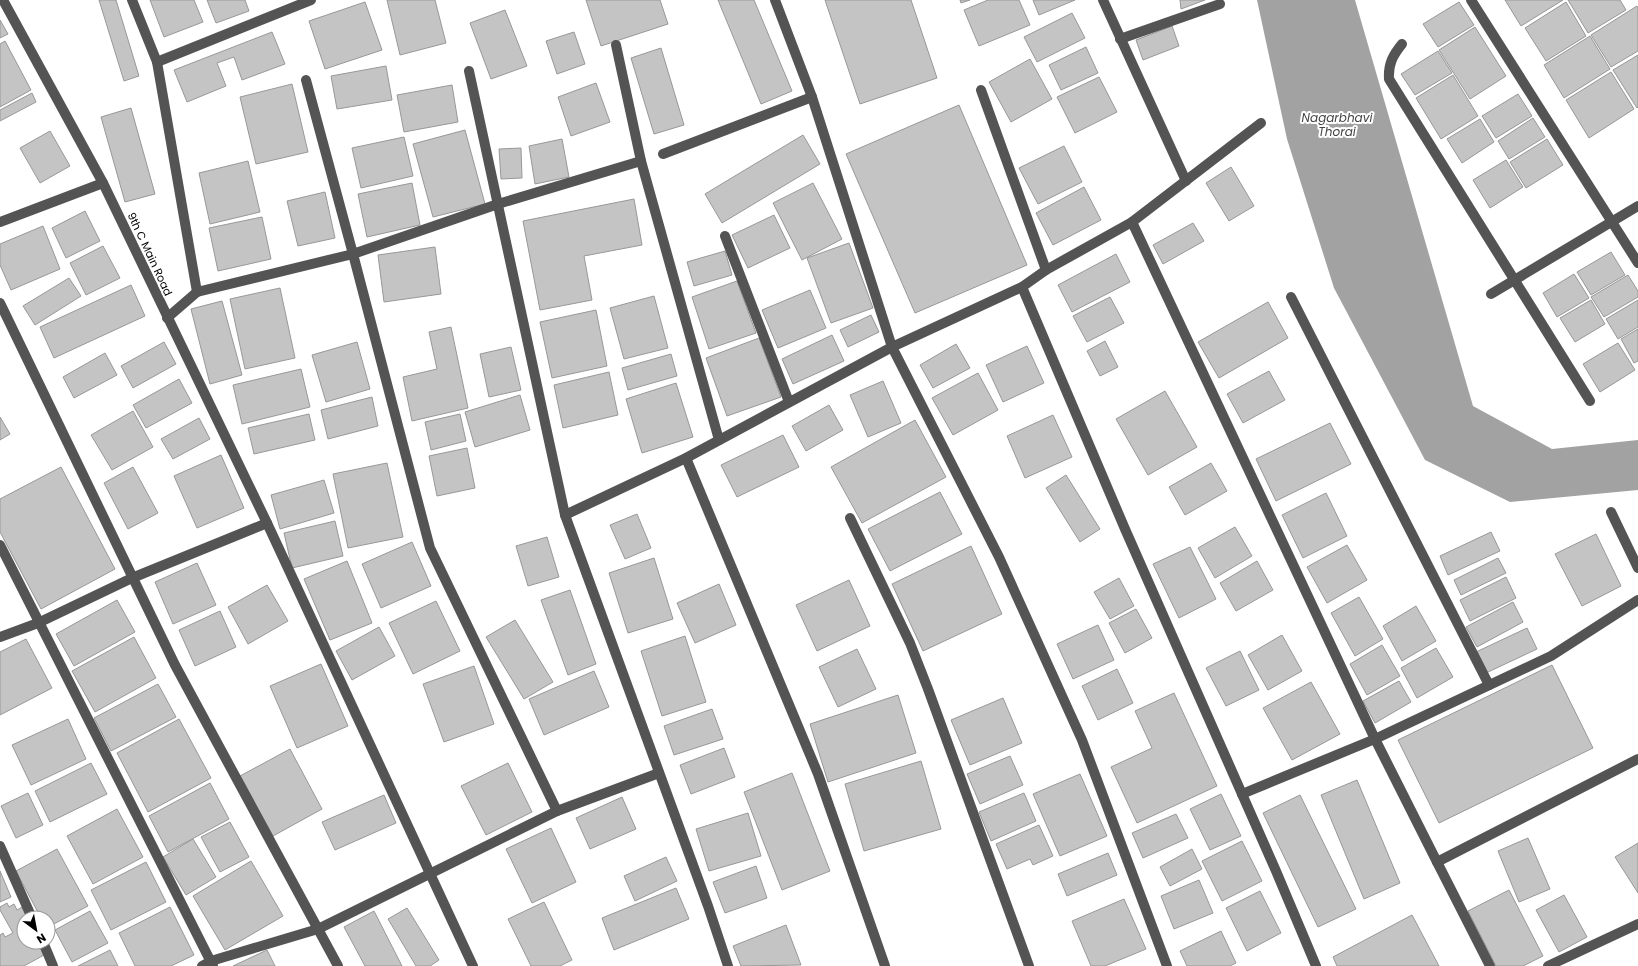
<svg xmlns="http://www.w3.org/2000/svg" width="1638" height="966" viewBox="0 0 1638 966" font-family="Poppins,sans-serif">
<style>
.water{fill:#a2a2a2}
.building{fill:#c4c4c4;stroke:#989898}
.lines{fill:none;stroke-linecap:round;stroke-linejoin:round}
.minor{stroke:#545454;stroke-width:10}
.labels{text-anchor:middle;stroke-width:4;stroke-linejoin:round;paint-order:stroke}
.street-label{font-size:11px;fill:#000;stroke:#fff}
.water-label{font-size:12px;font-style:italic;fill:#434343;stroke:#fff}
</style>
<rect width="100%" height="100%" fill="#fff"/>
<path class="water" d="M1257,0H1355L1473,406L1552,449L1638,440V490L1510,502L1425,460L1334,288L1287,139Z"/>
<g class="building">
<path d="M99,0H116L139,76L124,81Z"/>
<path d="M150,0H194L203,22L164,37Z"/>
<path d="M207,0H245L249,11L216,23Z"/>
<path d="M387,0H435L446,43L400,55Z"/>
<path d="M586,0H660L668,24L601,46Z"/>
<path d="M718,0H754L792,91L761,104Z"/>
<path d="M825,0H911L937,78L860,104Z"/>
<path d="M960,0H970L961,3Z"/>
<path d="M988,0H1019L1030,25L979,46L964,10Z"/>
<path d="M1033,0H1075L1039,15Z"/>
<path d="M1180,0H1205L1181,9Z"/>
<path d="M1505,0H1563L1521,26Z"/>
<path d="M1568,0H1620L1626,10L1588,33Z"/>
<path d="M365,2L382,50L325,69L309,21Z"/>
<path d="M1459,2L1474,25L1438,47L1423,24Z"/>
<path d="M1566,2L1586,36L1546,61L1525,28Z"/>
<path d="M1637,6L1638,8V51L1611,67L1591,35Z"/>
<path d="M505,10L527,66L491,79L470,23Z"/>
<path d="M1072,13L1085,38L1037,62L1024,37Z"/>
<path d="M0,20L8,34L0,38Z"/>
<path d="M1172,26L1179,46L1143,60L1136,40Z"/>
<path d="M1475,27L1506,76L1470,99L1439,50Z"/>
<path d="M272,32L285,64L242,80L234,57L217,63L226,86L187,102L174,70Z"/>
<path d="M574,32L585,64L557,74L546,41Z"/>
<path d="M1590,36L1610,69L1564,98L1544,65Z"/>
<path d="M5,41L31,90L0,107V44Z"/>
<path d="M1086,47L1098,73L1061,90L1049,65Z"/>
<path d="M661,48L684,125L654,134L631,58Z"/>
<path d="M1438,51L1452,73L1415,95L1401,74Z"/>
<path d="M1638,55V107L1637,108L1613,70Z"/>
<path d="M1030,59L1052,99L1011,122L989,82Z"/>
<path d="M386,66L392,100L337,109L331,76Z"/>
<path d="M1611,72L1634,109L1589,138L1566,100Z"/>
<path d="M1453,75L1478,116L1441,139L1416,98Z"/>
<path d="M1099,77L1117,112L1075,133L1057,97Z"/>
<path d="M596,83L610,122L571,136L558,97Z"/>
<path d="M292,84L308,152L256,164L240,97Z"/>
<path d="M452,85L458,122L404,132L397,95Z"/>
<path d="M32,93L36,102L0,121V110Z"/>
<path d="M1518,94L1532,116L1496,138L1482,116Z"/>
<path d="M959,105L1027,265L915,313L846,154Z"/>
<path d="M131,108L155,194L125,202L101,117Z"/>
<path d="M1533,118L1545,137L1509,159L1498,141Z"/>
<path d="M1480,119L1494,142L1462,163L1447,139Z"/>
<path d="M465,130L485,204L433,217L413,144Z"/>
<path d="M50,131L70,166L40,183L20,148Z"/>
<path d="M803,135L820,164L722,223L705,194Z"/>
<path d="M404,137L413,176L361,188L352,148Z"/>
<path d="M562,139L569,177L535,184L529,146Z"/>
<path d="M1547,139L1563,165L1526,188L1510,162Z"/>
<path d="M1064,146L1082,182L1038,204L1019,168Z"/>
<path d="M521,148L522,178L501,179L499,149Z"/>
<path d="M1506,160L1523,187L1490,208L1473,180Z"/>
<path d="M248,161L260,212L210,224L199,173Z"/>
<path d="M1231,167L1254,206L1229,221L1206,183Z"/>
<path d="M412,183L420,225L367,237L358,194Z"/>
<path d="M813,183L842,239L802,260L773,203Z"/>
<path d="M1084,187L1101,220L1053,245L1036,213Z"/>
<path d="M325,192L335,238L298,246L287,201Z"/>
<path d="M634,199L642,245L584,256L592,300L540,310L523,221Z"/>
<path d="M85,211L100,241L66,258L52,228Z"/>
<path d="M774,215L790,248L748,268L732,235Z"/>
<path d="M262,217L271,259L218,271L209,228Z"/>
<path d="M1193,223L1204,241L1163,264L1153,245Z"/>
<path d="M43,226L60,269L11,290L0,265V244Z"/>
<path d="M849,243L873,308L831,323L807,258Z"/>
<path d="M103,246L120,278L86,295L70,263Z"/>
<path d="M435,247L441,294L384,302L378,255Z"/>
<path d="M725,251L732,275L694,286L687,262Z"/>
<path d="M1611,252L1625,275L1591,295L1577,272Z"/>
<path d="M1116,254L1130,282L1072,312L1058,285Z"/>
<path d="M1574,274L1589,298L1557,317L1543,293Z"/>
<path d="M1628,275L1638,291V297L1604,317L1591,297Z"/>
<path d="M69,278L81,296L35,325L23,306Z"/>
<path d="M737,281L756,333L709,349L692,297Z"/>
<path d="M131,285L145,316L54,358L40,327Z"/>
<path d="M280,288L295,358L245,369L230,299Z"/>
<path d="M810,290L826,328L778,348L762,310Z"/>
<path d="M654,296L668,348L624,359L610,308Z"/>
<path d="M1110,297L1124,323L1087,342L1073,316Z"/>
<path d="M1591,300L1605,324L1575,342L1560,318Z"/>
<path d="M1638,300V327L1618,339L1606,319Z"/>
<path d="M222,301L242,375L210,384L191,309Z"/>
<path d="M1268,302L1288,338L1219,378L1198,342Z"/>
<path d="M596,310L607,366L552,378L540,322Z"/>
<path d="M871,315L879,332L848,347L840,330Z"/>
<path d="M451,327L468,408L412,421L403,377L437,369L429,332Z"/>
<path d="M1638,329V361L1634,363L1621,339Z"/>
<path d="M832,335L844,361L793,384L782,359Z"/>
<path d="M759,338L781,397L727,416L706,358Z"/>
<path d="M1105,341L1118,367L1100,376L1087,351Z"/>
<path d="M164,342L176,364L133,388L121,366Z"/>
<path d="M357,342L370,389L326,402L312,355Z"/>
<path d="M1618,343L1635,370L1600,392L1583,364Z"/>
<path d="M956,344L970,368L933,388L920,365Z"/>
<path d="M1027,346L1044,383L1003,402L986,365Z"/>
<path d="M511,347L521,390L489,397L480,354Z"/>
<path d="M105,353L117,375L74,398L63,377Z"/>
<path d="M671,354L677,376L628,390L622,368Z"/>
<path d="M301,369L310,407L242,424L233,385Z"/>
<path d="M1269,371L1285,400L1243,423L1227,394Z"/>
<path d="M609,372L618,415L563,428L554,385Z"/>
<path d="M978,373L998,410L953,435L932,398Z"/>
<path d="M179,379L192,403L146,428L133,405Z"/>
<path d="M883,381L901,423L868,437L850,395Z"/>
<path d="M676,383L693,437L642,453L626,399Z"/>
<path d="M1165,391L1197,447L1148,475L1116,419Z"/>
<path d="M520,395L530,430L475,447L465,412Z"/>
<path d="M372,397L378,426L328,439L321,410Z"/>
<path d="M829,405L843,430L806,451L792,426Z"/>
<path d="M133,411L153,447L112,470L91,435Z"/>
<path d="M309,414L315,440L254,454L248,428Z"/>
<path d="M460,414L466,441L431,450L425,422Z"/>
<path d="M1053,415L1072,457L1025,478L1007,436Z"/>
<path d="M0,417L10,434L0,440Z"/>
<path d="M199,418L210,439L173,459L161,439Z"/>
<path d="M915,420L946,477L862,523L831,467Z"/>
<path d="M1330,423L1351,464L1276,501L1256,459Z"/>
<path d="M783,435L799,467L737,497L721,465Z"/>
<path d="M467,448L475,488L437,496L429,456Z"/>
<path d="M221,455L244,508L197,528L174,476Z"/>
<path d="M387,463L403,537L348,548L333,474Z"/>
<path d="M1211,463L1227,491L1185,515L1169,487Z"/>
<path d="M61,467L115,569L41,609L0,532V499Z"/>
<path d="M133,467L158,513L128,529L104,483Z"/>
<path d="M1066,475L1100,529L1080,542L1046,488Z"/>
<path d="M324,480L334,513L280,529L271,495Z"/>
<path d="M940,492L962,534L890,571L868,529Z"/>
<path d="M1326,493L1347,536L1303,558L1282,515Z"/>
<path d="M637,514L651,548L625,559L610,525Z"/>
<path d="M335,521L343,556L292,568L284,533Z"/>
<path d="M1235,527L1252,556L1215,578L1198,548Z"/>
<path d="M1491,532L1500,551L1448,575L1440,556Z"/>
<path d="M1596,534L1621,586L1582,606L1555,554Z"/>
<path d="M547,537L559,577L528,586L516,546Z"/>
<path d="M412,542L431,586L381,608L362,564Z"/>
<path d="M1347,545L1367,580L1327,603L1307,567Z"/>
<path d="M971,546L1002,614L923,651L892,584Z"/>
<path d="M1190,547L1216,599L1179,618L1153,564Z"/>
<path d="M654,558L673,619L628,633L609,573Z"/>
<path d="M1498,558L1506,573L1461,595L1454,580Z"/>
<path d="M347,561L372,623L330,640L304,579Z"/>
<path d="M1257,561L1273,590L1236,611L1220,583Z"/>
<path d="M197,563L216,605L173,624L155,582Z"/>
<path d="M1506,577L1516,598L1470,621L1460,600Z"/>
<path d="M1119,578L1134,606L1110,619L1094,592Z"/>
<path d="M849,580L870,626L817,651L796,605Z"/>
<path d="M719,584L736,625L695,643L677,603Z"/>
<path d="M267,585L288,621L248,644L228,607Z"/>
<path d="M570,590L596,664L568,675L541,600Z"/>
<path d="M1359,597L1383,639L1355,656L1331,613Z"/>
<path d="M117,600L135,632L74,666L56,634Z"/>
<path d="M436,601L460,651L413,674L389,623Z"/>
<path d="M1513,602L1523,622L1477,647L1466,627Z"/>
<path d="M1416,606L1436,641L1402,661L1383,626Z"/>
<path d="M1136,609L1152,638L1125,653L1109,623Z"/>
<path d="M220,611L236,647L195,666L179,630Z"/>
<path d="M515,620L553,682L524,699L486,637Z"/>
<path d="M1098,625L1114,660L1073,679L1057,644Z"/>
<path d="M379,627L395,656L352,680L336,651Z"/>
<path d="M1527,628L1537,649L1486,673L1476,652Z"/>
<path d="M1282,635L1302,671L1268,690L1248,655Z"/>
<path d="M685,636L706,702L662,716L641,651Z"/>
<path d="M134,637L156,678L95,712L72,671Z"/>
<path d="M26,639L52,688L0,715V652Z"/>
<path d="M1382,645L1400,676L1367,695L1350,664Z"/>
<path d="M1436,648L1453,677L1417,698L1401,668Z"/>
<path d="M857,649L876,689L838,707L819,667Z"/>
<path d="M1240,651L1259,690L1226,706L1206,668Z"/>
<path d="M321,664L348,726L297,748L270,686Z"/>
<path d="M1552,665L1593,748L1439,823L1398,740Z"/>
<path d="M474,666L494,724L444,742L423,684Z"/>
<path d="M1117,669L1133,703L1098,720L1082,686Z"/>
<path d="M594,671L609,707L544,735L529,699Z"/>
<path d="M1399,681L1411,702L1375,723L1363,701Z"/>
<path d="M1311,682L1340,734L1292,760L1263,708Z"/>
<path d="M158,684L176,717L111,751L94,718Z"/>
<path d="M1174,693L1217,786L1137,823L1111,767L1152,748L1135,711Z"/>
<path d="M898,695L916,753L828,782L810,724Z"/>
<path d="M1003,698L1022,743L970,765L951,720Z"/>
<path d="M712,709L723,739L674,755L664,726Z"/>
<path d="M68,719L86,759L31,785L12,745Z"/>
<path d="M179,719L211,778L148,812L117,753Z"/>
<path d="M724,748L735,777L691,794L680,765Z"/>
<path d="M290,749L322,809L273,836L240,776Z"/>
<path d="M1010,756L1023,785L980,804L967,774Z"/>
<path d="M921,761L941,829L864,851L845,784Z"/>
<path d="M91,763L107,794L50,822L35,791Z"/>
<path d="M508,763L532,812L486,835L461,786Z"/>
<path d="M792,773L830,871L782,890L744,792Z"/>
<path d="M1080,774L1107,836L1060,856L1033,794Z"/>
<path d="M1357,780L1400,883L1364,899L1321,795Z"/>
<path d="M210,783L229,819L168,852L149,816Z"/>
<path d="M28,793L43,825L16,838L1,806Z"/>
<path d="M1024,793L1036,821L991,841L979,812Z"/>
<path d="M1221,794L1241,836L1210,850L1190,809Z"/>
<path d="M384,795L396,823L335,850L322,822Z"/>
<path d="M1300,795L1356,909L1318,927L1263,813Z"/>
<path d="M622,797L636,829L590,849L576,818Z"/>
<path d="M117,809L143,857L93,884L67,836Z"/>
<path d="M748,813L761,856L709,871L696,829Z"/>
<path d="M1176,814L1188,838L1143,858L1132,833Z"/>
<path d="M230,822L249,857L220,872L201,837Z"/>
<path d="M1039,825L1053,856L1033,865L1030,859L1007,869L996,844Z"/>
<path d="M551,828L576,882L532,903L506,849Z"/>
<path d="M1528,838L1550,889L1519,902L1498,851Z"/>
<path d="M193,839L216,877L186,895L163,857Z"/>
<path d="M1242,841L1262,881L1222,901L1202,861Z"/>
<path d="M1638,843V893L1615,857Z"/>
<path d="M57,849L88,906L48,927V918H41L16,871Z"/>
<path d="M1192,849L1202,869L1170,886L1160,867Z"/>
<path d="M1108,853L1117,875L1067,896L1058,874Z"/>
<path d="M666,857L677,881L635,901L624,876Z"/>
<path d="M251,861L283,916L225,950L193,896Z"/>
<path d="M146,862L166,902L111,930L91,890Z"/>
<path d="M756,866L767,898L725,913L713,882Z"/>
<path d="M0,871L11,897L0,902Z"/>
<path d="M1199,880L1213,913L1174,929L1161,896Z"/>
<path d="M676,888L689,919L614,950L602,918Z"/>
<path d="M1509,890L1543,956L1523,966H1496L1468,911Z"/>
<path d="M1260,891L1281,933L1247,951L1226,908Z"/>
<path d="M1564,895L1587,937L1559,952L1536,910Z"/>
<path d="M1124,899L1146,949L1105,966H1091L1072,921Z"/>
<path d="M544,902L572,960L560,966H531L508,919Z"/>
<path d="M7,903L9,907L14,904L17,910L22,907L28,918H24V942H37L44,955L24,966H0V935L3,933L5,937L13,933L0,910V907Z"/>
<path d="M170,907L194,955L171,966H135L119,933Z"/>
<path d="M407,908L439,960L430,966H416L388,919Z"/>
<path d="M90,911L108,943L72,962L55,930Z"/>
<path d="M374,911L402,966H365L344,927Z"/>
<path d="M1412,915L1439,966H1337L1333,957Z"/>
<path d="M786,925L801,965L741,966L733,946Z"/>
<path d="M1221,931L1236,963L1230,966H1187L1180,951Z"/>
<path d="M110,950L118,966H78Z"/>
<path d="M267,950L275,966H233Z"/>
</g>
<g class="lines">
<g class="minor">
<path d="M3,0L103,183L267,523L473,966"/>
<path d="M132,0L157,62L197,292L353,254L430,548L557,811L318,929L211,961L202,966"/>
<path d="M775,0L812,97L892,347L999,557L1082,740L1167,966"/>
<path d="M1103,0L1186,181"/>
<path d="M1471,0L1638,263"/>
<path d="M1120,39L1220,4"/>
<path d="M1402,44C1393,55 1388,64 1389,79L1590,401"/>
<path d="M616,45L641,161L719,440"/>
<path d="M157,62L311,0"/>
<path d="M469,71L565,515L708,906L728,966"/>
<path d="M306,80L353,254L498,204L641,161"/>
<path d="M981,90L1046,270"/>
<path d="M663,154L812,97"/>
<path d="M0,222L103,183"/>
<path d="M1132,222L1375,739L1437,862"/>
<path d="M725,236L789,402"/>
<path d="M1022,287L1125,529L1276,871L1316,966"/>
<path d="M1491,294L1638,206"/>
<path d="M1291,297L1489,685"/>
<path d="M0,303L175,665L338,966"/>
<path d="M167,318L197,292"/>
<path d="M686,458L818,774L885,966"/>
<path d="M1611,512L1638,568"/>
<path d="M565,515L686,458L892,347L1022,287L1046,270L1132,222L1261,123"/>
<path d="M850,518L910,643L928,689L1029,966"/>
<path d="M0,545L213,966"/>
<path d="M0,637L38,623L132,578L267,523"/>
<path d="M1242,794L1375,739L1551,656L1638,600"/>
<path d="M557,811L659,773"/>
<path d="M0,846L32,918"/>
<path d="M43,942L53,966"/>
<path d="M1490,966L1437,862L1638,759"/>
<path d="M1548,966L1638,924"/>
</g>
</g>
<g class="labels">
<g class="street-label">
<text transform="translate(150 254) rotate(65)" y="4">9th C Main Road</text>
</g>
<g class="water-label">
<text x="1337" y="122">Nagarbhavi<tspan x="1337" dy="14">Thorai</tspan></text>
</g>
</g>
<g transform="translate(36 930) rotate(148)"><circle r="19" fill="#ffffff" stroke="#999999"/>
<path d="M0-3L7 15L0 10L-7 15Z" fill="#000000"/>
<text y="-6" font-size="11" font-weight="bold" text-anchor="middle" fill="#000000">N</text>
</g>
</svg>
